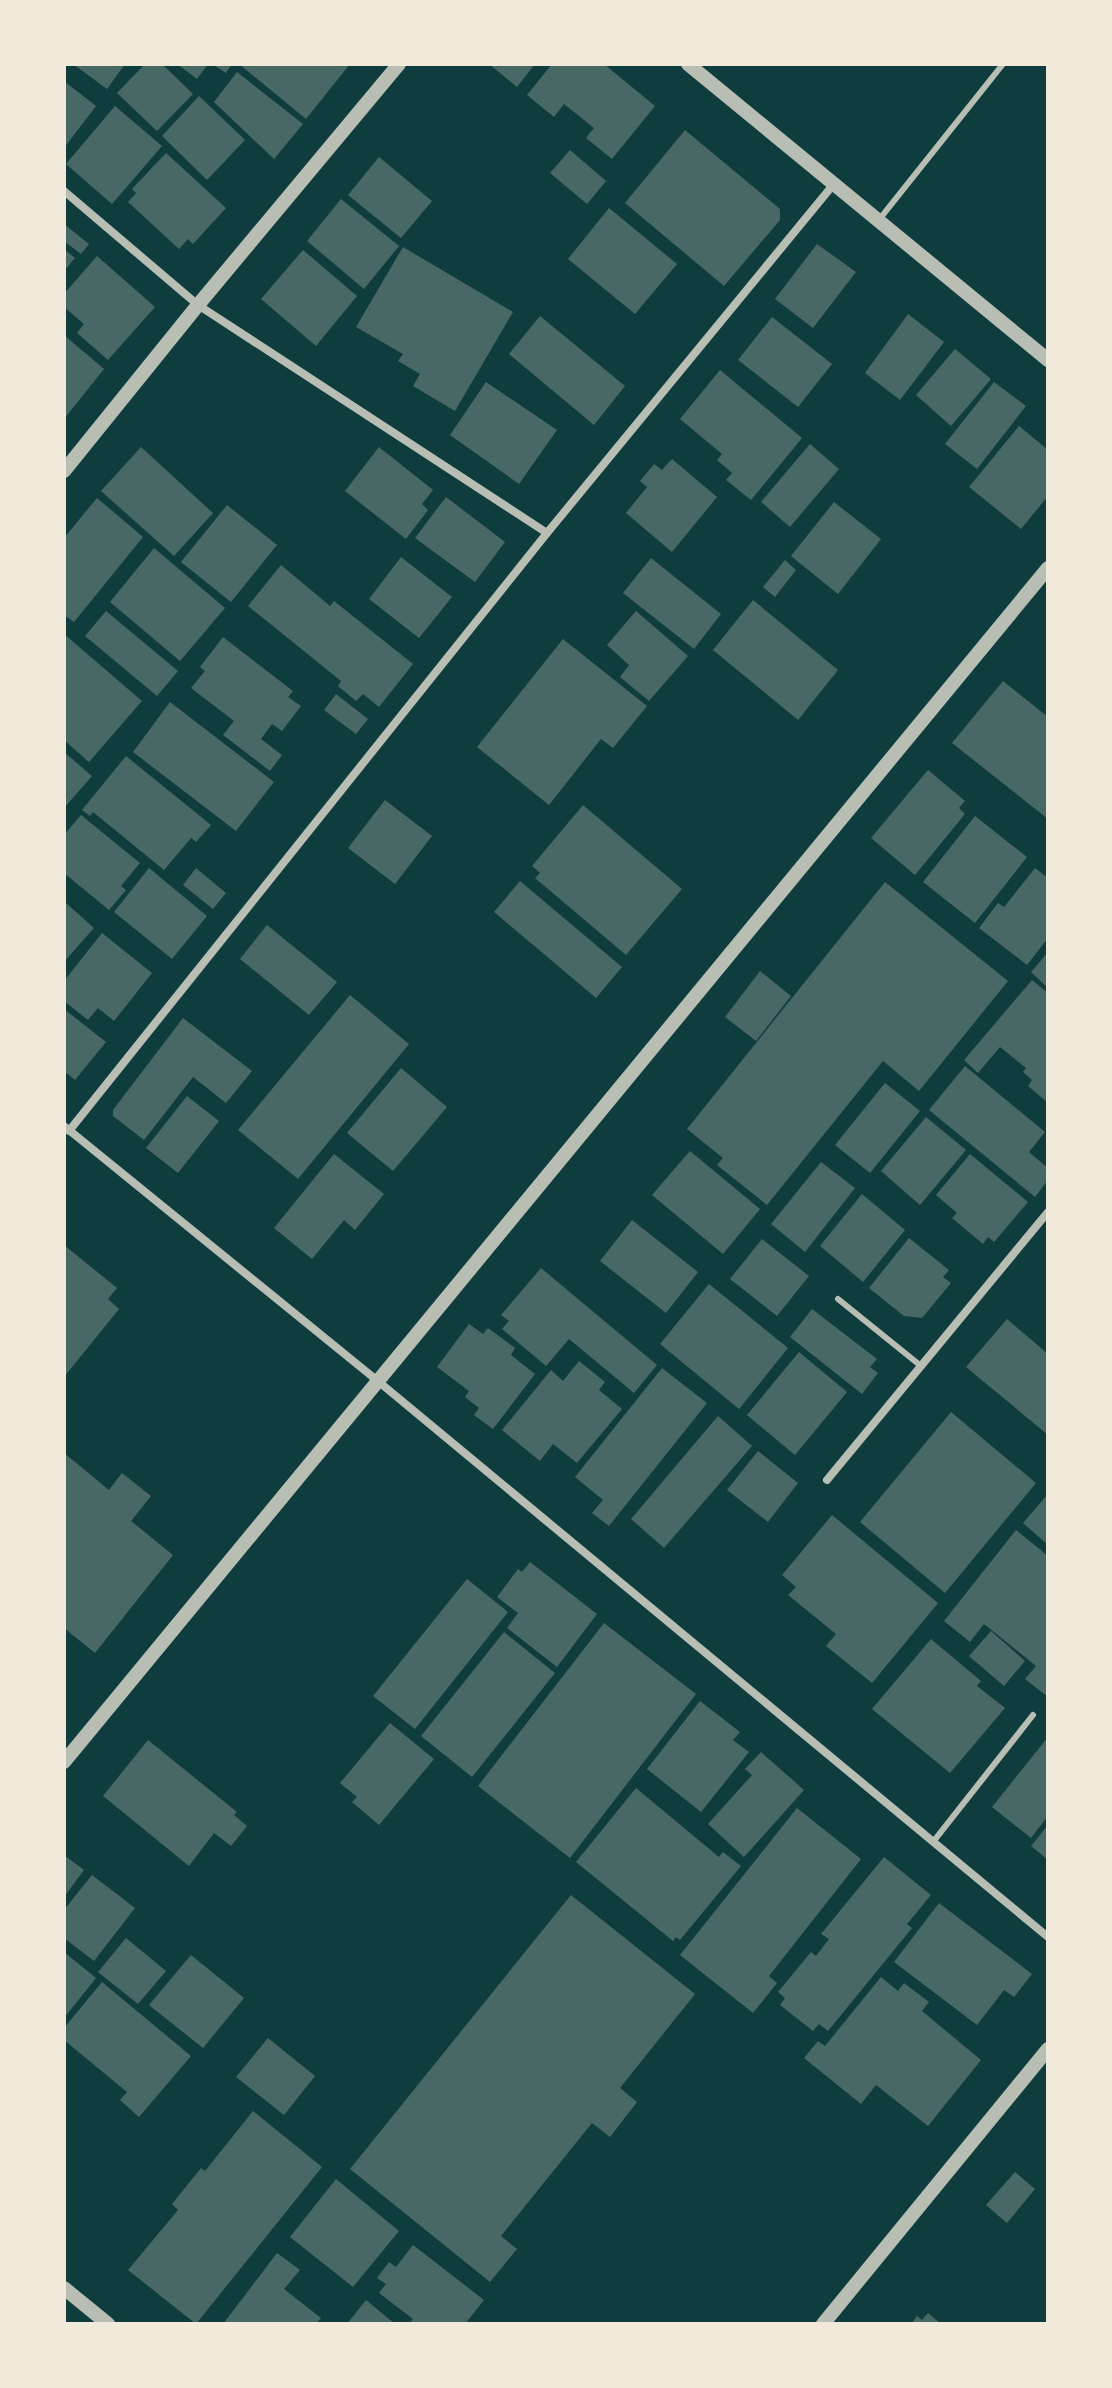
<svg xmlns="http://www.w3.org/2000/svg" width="1112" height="2388" viewBox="0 0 1112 2388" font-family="Jost,sans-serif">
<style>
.building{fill:#486865}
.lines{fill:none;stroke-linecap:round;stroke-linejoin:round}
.service{stroke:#b8beb3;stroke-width:6}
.minor{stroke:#b8beb3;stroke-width:8}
.tertiary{stroke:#b8beb3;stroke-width:14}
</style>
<rect width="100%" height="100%" fill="#0f3d3e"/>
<g class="building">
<path d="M73,64H125L107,89Z"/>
<path d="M145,64H162L193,94L157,131L117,93Z"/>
<path d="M177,64H208L197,79Z"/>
<path d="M212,64H232L226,73Z"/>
<path d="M239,64H350L306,119Z"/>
<path d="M489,64H535L517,87Z"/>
<path d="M552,64H604L655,106L612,159L586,138L594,128L564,104L554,117L527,95Z"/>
<path d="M237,72L303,124L274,159L214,102Z"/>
<path d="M64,81L96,106L64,148Z"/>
<path d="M199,96L245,140L207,180L162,136Z"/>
<path d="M115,106L162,146L112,204L66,164Z"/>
<path d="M685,130L780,209V220L724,286L625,203Z"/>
<path d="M570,150L606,181L587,204L550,173Z"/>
<path d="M166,153L226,208L193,244L188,239L179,249L128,202L136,193L132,189Z"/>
<path d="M379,157L432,201L401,238L348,195Z"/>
<path d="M341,199L399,246L364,289L307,241Z"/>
<path d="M609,208L677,264L635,314L568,259Z"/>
<path d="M64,224L89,244L81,254L64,241Z"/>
<path d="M817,244L856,272L813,328L775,299Z"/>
<path d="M403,247L513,312L455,411L413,386L420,374L398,361L403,354L356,327Z"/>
<path d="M64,249L75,258L64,271Z"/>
<path d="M303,250L357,296L316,346L261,299Z"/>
<path d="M97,256L155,307L108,360L77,333L84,324L64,307V294Z"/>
<path d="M908,314L944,342L900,400L865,373Z"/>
<path d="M540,316L625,386L594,425L509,354Z"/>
<path d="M772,317L832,364L798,407L738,360Z"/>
<path d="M64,335L104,369L64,419Z"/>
<path d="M955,349L991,379L951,426L916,395Z"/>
<path d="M720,370L802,438L751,500L726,480L732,473L717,460L722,454L680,419Z"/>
<path d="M486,382L557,430L519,484L450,435Z"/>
<path d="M994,382L1026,406L977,469L945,444Z"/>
<path d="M1019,426L1048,450V496L1021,529L969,487Z"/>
<path d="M810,444L839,469L790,527L761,502Z"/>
<path d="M141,447L213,513L174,556L101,491Z"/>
<path d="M379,447L433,490L422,504L428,510L406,539L345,491Z"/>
<path d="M672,459L717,497L672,552L626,513L647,487L640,481L654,464L662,470Z"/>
<path d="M446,497L505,542L475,582L415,538Z"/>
<path d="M97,498L143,537L74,622L64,615V538Z"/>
<path d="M834,502L881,539L838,594L791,556Z"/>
<path d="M227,505L277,545L231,602L181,562Z"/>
<path d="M154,548L225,608L180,661L110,602Z"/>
<path d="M401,557L452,597L419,638L369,599Z"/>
<path d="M651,558L721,614L694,649L623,593Z"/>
<path d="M785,560L796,570L775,597L763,587Z"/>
<path d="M281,565L330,606L334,601L413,664L379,707L363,694L356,701L338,686L341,681L248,606Z"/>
<path d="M753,600L838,670L798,720L713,650Z"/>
<path d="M106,611L178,671L157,696L85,636Z"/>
<path d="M636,611L688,656L649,701L620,677L629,665L607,645Z"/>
<path d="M64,634L142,701L89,762L64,740Z"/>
<path d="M223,637L293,691L288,697L301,706L282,731L272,724L261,739L282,755L270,771L223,735L234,721L191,688L205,671L200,667Z"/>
<path d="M563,639L647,706L613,748L601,739L549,805L477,747Z"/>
<path d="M1003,681L1048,717V819L952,743Z"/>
<path d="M336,694L368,719L356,734L324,710Z"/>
<path d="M170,702L274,782L236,831L133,752Z"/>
<path d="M64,752L92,776L64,808Z"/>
<path d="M126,756L211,825L196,842L191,838L164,870L93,812L90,816L82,810Z"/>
<path d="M928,770L965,801L959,808L965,814L915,875L871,838Z"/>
<path d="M385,800L432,836L395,884L348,848Z"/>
<path d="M583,805L682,889L626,955L535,878L540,873L532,866Z"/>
<path d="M81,815L140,863L121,886L126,890L109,910L64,873V835Z"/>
<path d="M975,816L1027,857L975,923L923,882Z"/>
<path d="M149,868L207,916L172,959L114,912Z"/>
<path d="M196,868L226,893L213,909L183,885Z"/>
<path d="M1035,868L1048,878V938L1027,965L979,928L998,903L1004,907Z"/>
<path d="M520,881L622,967L596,998L494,912Z"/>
<path d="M885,882L1008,981L919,1091L883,1061L767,1205L717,1165L723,1158L687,1129Z"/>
<path d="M66,903L94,928L64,962V905Z"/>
<path d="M267,925L337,982L309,1015L240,959Z"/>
<path d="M102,933L152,973L114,1021L98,1008L88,1020L64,1001V981Z"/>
<path d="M1048,952V988L1031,972Z"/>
<path d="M760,971L791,996L756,1041L725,1017Z"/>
<path d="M1032,980L1048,993V1103L1028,1086L1032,1080L1023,1072L1026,1068L1000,1047L978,1073L964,1060Z"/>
<path d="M350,995L409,1044L298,1179L238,1130Z"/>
<path d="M64,1009L106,1042L75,1080L64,1071Z"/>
<path d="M183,1018L252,1071L226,1103L193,1077L144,1140L113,1116V1110Z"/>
<path d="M965,1066L1045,1132L1029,1152L1048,1168V1180L1035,1197L929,1110Z"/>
<path d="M401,1068L447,1107L393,1171L347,1133Z"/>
<path d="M885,1083L920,1111L870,1173L835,1145Z"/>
<path d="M187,1096L219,1121L178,1173L146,1148Z"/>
<path d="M926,1117L966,1150L920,1205L881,1171Z"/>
<path d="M690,1151L760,1209L723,1254L652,1195Z"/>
<path d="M334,1154L384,1194L355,1230L344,1220L312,1259L274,1228Z"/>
<path d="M970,1154L1028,1202L994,1242L988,1237L983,1244L952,1218L957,1213L936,1195Z"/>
<path d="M821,1162L855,1188L805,1252L771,1224Z"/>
<path d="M862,1194L905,1230L863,1282L820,1246Z"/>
<path d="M632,1220L698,1272L666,1313L600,1261Z"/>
<path d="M909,1238L949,1270L943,1277L951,1283L922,1318L904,1316L869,1288Z"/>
<path d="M762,1239L809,1276L777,1316L730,1279Z"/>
<path d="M64,1245L117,1288L108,1299L119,1309L64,1377Z"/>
<path d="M541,1268L657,1365L634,1393L569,1339L546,1366L502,1329L509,1321L501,1315Z"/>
<path d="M709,1284L788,1348L739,1409L660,1344Z"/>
<path d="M812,1309L877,1359L870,1367L878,1373L862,1394L790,1337Z"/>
<path d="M1007,1319L1048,1354V1435L966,1367Z"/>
<path d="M469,1324L483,1334L488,1328L515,1348L511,1355L535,1374L493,1429L474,1415L479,1408L465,1397L469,1391L437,1367Z"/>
<path d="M799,1352L847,1392L795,1455L747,1415Z"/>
<path d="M579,1361L605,1382L599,1390L622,1409L577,1463L553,1444L540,1461L502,1430L551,1370L563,1381Z"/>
<path d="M662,1368L707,1403L609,1526L592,1513L603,1500L575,1477Z"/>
<path d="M951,1412L1036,1483L945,1593L860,1522Z"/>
<path d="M718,1416L752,1446L664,1548L631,1519Z"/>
<path d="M758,1451L798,1483L768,1522L727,1490Z"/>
<path d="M64,1453L109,1490L122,1473L151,1496L131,1521L173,1555L95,1653L64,1628Z"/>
<path d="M1048,1494V1545L1023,1523Z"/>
<path d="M832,1515L938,1603L872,1683L826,1646L836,1634L788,1595L796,1587L782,1575Z"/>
<path d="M1016,1530L1048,1556V1697L1025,1679L1036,1666L984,1624L970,1642L944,1621Z"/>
<path d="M530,1562L597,1614L557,1667L507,1628L518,1613L497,1597L518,1569L522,1572Z"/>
<path d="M467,1579L508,1612L415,1729L373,1696Z"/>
<path d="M604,1623L696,1694L570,1858L478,1786Z"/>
<path d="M991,1631L1025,1661L1004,1686L969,1656Z"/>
<path d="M504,1632L555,1673L472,1777L421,1736Z"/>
<path d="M931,1639L981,1681L977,1686L1005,1708L950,1773L872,1709Z"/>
<path d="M700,1701L740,1732L733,1740L749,1752L701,1812L647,1769Z"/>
<path d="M390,1723L434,1759L379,1825L352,1802L357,1797L340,1783Z"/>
<path d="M1048,1737V1816L1031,1838L992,1807Z"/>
<path d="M148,1740L237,1812L234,1815L247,1826L231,1846L214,1833L189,1866L103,1796Z"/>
<path d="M761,1752L804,1790L744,1857L708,1824L752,1775L745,1769Z"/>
<path d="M636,1788L719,1857L723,1852L741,1866L680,1940L676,1937L673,1941L576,1862Z"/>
<path d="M797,1808L861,1859L769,1976L777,1983L753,2013L680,1955Z"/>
<path d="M1048,1825V1860L1031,1846Z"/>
<path d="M64,1855L84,1870L64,1897Z"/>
<path d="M884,1857L931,1895L907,1924L912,1928L828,2031L819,2024L813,2031L780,2005L785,1998L778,1992L811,1952L816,1956L829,1939L821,1934Z"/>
<path d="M92,1875L135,1908L94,1961L64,1938V1910Z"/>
<path d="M571,1895L695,1994L620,2088L637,2102L610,2137L592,2123L501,2236L517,2249L490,2282L350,2169Z"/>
<path d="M939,1903L1032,1974L1014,1997L1004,1990L977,2025L894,1962Z"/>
<path d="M126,1938L166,1971L138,2004L98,1972Z"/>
<path d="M64,1952L96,1978L64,2018Z"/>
<path d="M191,1955L244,1998L203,2048L149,2005Z"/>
<path d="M881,1977L898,1991L904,1983L929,2002L922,2011L981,2060L928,2126L876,2085L861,2104L804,2058L818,2041L825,2046Z"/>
<path d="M102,1982L191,2056L139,2117L120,2100L127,2092L64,2040V2028Z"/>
<path d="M268,2038L315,2076L284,2115L236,2077Z"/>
<path d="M253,2111L322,2167L196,2324L128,2270L178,2210L172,2204L201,2168L205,2171Z"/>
<path d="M1015,2172L1035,2189L1007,2223L986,2205Z"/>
<path d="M336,2179L399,2231L353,2287L290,2237Z"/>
<path d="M413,2245L484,2300L465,2324H409L413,2319L379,2293L386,2284L377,2278L389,2262L396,2267Z"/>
<path d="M277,2253L300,2270L284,2289L321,2318L316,2324H223Z"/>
<path d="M366,2300L395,2324H347Z"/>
<path d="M928,2313L941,2324H911L917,2316L922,2320Z"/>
</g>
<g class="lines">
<g class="service">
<path d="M878,221L1003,64"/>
<path d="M838,1299L921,1366"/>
<path d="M933,1842L1033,1715"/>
</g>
<g class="minor">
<path d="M64,191L198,305L547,533"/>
<path d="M64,1126L379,1382L1048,1937"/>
<path d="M69,1131L547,533L833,185"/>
<path d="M827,1480L1048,1212"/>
</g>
<g class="tertiary">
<path d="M688,64L1048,360"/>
<path d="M64,471L198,305L399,64"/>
<path d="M64,1762L1048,568"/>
<path d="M64,2288L108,2324"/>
<path d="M823,2324L1048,2049"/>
</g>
</g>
<rect width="1112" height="2388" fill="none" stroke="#f1e9da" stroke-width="132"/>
</svg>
